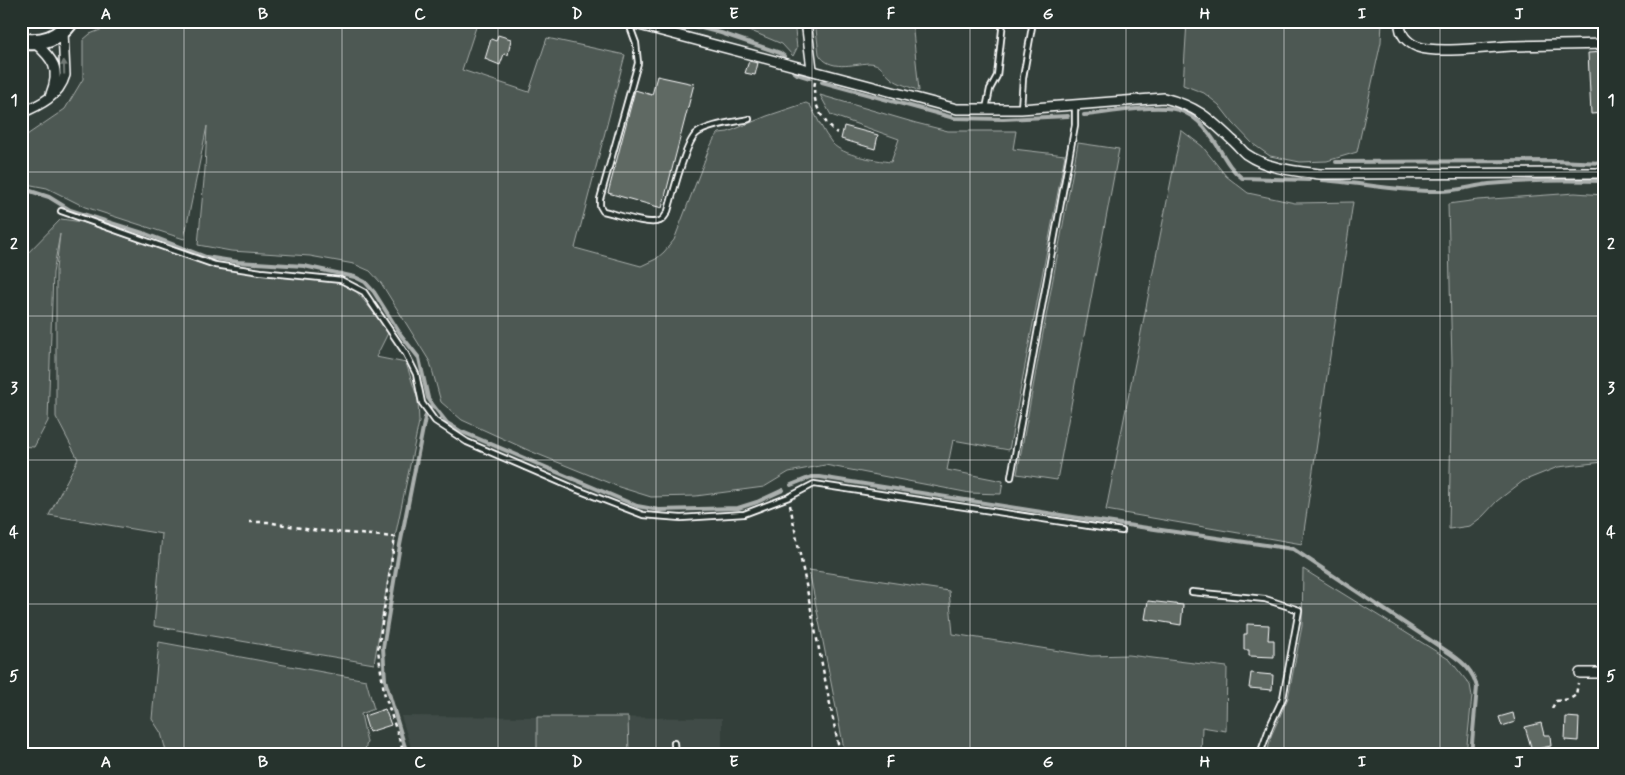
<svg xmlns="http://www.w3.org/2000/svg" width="1625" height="775" viewBox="0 0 1625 775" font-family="Mynerve,sans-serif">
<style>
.built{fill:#404c47}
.green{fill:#4d5853;stroke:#a6aca9}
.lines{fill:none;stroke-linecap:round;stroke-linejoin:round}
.stream{stroke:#abb0ae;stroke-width:4}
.building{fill:#5f6964;stroke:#fff}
.lane-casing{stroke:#fff;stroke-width:8}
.street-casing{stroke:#fff;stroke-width:12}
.primary-casing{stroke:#fff;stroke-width:19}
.path{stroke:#fff;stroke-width:2.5;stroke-dasharray:4 4;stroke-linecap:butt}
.lane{stroke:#26332d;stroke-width:4.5}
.street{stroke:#26332d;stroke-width:9}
.primary{stroke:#26332d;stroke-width:15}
.oneway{fill:#727a76}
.grid{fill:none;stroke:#fff;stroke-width:1;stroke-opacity:0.55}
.neatline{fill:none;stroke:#fff;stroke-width:2}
.grid-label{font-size:16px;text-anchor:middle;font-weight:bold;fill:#fff}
</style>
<rect width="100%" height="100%" fill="#333f3a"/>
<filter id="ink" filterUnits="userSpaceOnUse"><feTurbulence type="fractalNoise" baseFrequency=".02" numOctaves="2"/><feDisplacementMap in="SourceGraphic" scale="10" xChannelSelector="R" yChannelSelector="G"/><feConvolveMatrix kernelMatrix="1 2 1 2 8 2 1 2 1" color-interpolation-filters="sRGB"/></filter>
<g filter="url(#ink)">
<path class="built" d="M401,716L722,718V754H413Z"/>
<g class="green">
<path d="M123,21H478L462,70L529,92L547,38L625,55L575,248L641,266L656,259L664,252L674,240L709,149L714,139L719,133L728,132L767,116L806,103L810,105C817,117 823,132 832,143C843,156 875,160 891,162L899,139L831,115L820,95L916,123L948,131H1016L1013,149L1065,155L1009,450L953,440L947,470L1003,481L1001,494L970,493L825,465L789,472L764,487L696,496L651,497L619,487L530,451L462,420L441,402L430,362L381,283L370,271L354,264L310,256L231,251L198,245L205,169L207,126L184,239L85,207L47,188L21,183V139L65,109L83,79V40L90,34Z"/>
<path d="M714,21H794L797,48L793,56L782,44L744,28Z"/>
<path d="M815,21H912L919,91C911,87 898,84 891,78C883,72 881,63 869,63C853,64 829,72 819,54Z"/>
<path d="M1187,21H1382L1381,42L1357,152L1327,161L1300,162L1270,156L1253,144L1233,123L1219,105L1204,93L1183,85Z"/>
<path d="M1181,130L1202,146L1226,176L1248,193L1295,203L1353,202L1302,544L1106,510Z"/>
<path d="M1078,143L1119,149L1057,480L1017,474Z"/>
<path d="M1575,193L1604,195V462L1558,467L1523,481L1497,501L1483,516L1470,526L1449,529L1452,362L1448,204L1478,200Z"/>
<path d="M61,219L82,222L209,266L330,281L348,286L356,291L389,331L376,357L406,363L418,400L419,422L394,542L374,664L154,626L162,534L49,515L78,459L56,417V269L60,234L53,273L48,421L34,447L21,446V260Z"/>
<path d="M1303,569L1450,660L1470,685L1472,696L1466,754H1267L1271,736L1288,698L1302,626Z"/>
<path d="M809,570L949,591L953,634L1091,656L1128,655L1227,667L1226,731L1202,727L1201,754H845Z"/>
<path d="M159,642L366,680L374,709L361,714L367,742L364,754H167L161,733L152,719Z"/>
<path d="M537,717H628L629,754H537Z"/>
</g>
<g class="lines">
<g class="stream">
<path d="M675,21L721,33L780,53L784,56"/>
<path d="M793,71L797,74L810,78"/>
<path d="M822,82L954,118L1003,119L1068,116"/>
<path d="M1084,115C1109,113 1163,102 1184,112C1195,117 1203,125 1210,135C1221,149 1227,167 1242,178L1309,180"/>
<path d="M1336,162L1555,161L1604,163"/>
<path d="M1322,180C1360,183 1398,191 1436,191C1454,192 1472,186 1489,184C1528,180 1565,180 1604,181"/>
<path d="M21,188L49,197L70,210L146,234L206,257L238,262L304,266L355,277L365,282L374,292L401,335L419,358L428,398L432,404L447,423L460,431L637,506L659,510L738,508L757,502L783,490"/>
<path d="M791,485L811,477H820L1092,520L1293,549L1451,654C1464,663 1473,671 1477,687L1471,754"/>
<path d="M407,754L385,680L383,648L400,545L425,418L432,404"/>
</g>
</g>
<g class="building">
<path d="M498,35L511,39L508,55L504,54L500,65L485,59L491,39L496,41Z"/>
<path d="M1604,52V71L1602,72L1604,113L1591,114L1588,53Z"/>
<path d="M749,61L758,63L755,75L745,73Z"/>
<path d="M657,76L694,84L662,208L608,193L635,90L652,95Z"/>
<path d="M844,126L878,135L875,149L841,139Z"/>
<path d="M1148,601L1183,605L1181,625L1145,619Z"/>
<path d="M1247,624L1269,625L1268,640H1274V657L1249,656V650H1244V634H1247Z"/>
<path d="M1251,673L1273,675L1272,690L1249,688Z"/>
<path d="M385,709L391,725L369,732L364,716Z"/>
<path d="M1513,713L1515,722L1502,726L1499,717Z"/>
<path d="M1566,717L1579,718L1578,741L1565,740Z"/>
<path d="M1541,723L1544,735H1550L1551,746L1532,750L1525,727Z"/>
</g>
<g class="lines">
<g class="lane-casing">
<g id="lane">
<path d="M629,24L636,43L638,63L600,199V206L603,211C617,214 648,226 660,221C664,219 666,215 668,211C673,194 685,144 696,134C706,125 736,122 749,119"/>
<path d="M986,109L990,89L997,76L1003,21"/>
<path d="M1021,109L1023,78L1033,21"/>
<path d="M61,211L215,265L261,272L341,280L364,292L406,354L416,374L422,403L435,421L467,442L578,490L643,515L681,518L744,514L789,497L814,484L1122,531"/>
<path d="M1011,477L1075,125V106"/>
<path d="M1192,592L1265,599L1299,610L1283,698L1270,726L1260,754"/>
<path d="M674,743L675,754"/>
</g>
</g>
<g class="street-casing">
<g id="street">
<path d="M624,21L957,109H1021L1164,98C1196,106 1209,118 1232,140C1237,144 1241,150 1246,154C1268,169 1295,171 1320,174L1604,173"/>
<path d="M806,21L812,69"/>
<path d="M1400,21C1399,34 1406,42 1418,47C1437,54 1489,47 1511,46C1542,45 1573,45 1604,44"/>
<path d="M35,43C53,59 61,69 51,94"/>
<path d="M21,113C40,105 59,96 65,75L63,31"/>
<path d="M1580,673H1604"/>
</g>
</g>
<g class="primary-casing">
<path id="primary" d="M21,41C43,44 58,39 71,21"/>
</g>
<g class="path">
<path d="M815,82C811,102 822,121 837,133"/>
<path d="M790,505L840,754"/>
<path d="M249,522H268L311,530L395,537L378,650L384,692L404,754"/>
<path d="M1552,708L1556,701L1570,699L1576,695L1578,683"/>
</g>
<use href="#lane" class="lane"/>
<use href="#street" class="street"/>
<use href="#primary" class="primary"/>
</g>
<defs><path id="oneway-solid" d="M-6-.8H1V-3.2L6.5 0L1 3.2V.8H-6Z" transform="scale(1.25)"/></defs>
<use class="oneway" href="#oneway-solid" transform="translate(64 67) rotate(-92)"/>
</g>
<path class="grid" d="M184,21V754M342,21V754M498,21V754M656,21V754M812,21V754M970,21V754M1126,21V754M1284,21V754M1440,21V754M21,172H1604M21,316H1604M21,460H1604M21,604H1604"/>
<rect width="1625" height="775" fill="none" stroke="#26332d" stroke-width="55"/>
<rect x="28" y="28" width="1570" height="720" class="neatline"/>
<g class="grid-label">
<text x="106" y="19">A</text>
<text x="263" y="19">B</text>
<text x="420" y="19">C</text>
<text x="577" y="19">D</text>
<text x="734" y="19">E</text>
<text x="891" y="19">F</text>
<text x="1048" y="19">G</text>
<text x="1205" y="19">H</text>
<text x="1362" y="19">I</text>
<text x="1519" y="19">J</text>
<text x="14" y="105">1</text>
<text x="1611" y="105">1</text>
<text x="14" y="249">2</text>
<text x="1611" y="249">2</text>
<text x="14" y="393">3</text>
<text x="1611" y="393">3</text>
<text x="14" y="537">4</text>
<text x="1611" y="537">4</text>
<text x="14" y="681">5</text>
<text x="1611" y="681">5</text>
<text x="106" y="767">A</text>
<text x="263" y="767">B</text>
<text x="420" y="767">C</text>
<text x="577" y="767">D</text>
<text x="734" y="767">E</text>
<text x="891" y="767">F</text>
<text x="1048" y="767">G</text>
<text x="1205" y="767">H</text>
<text x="1362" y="767">I</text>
<text x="1519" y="767">J</text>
</g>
</svg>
